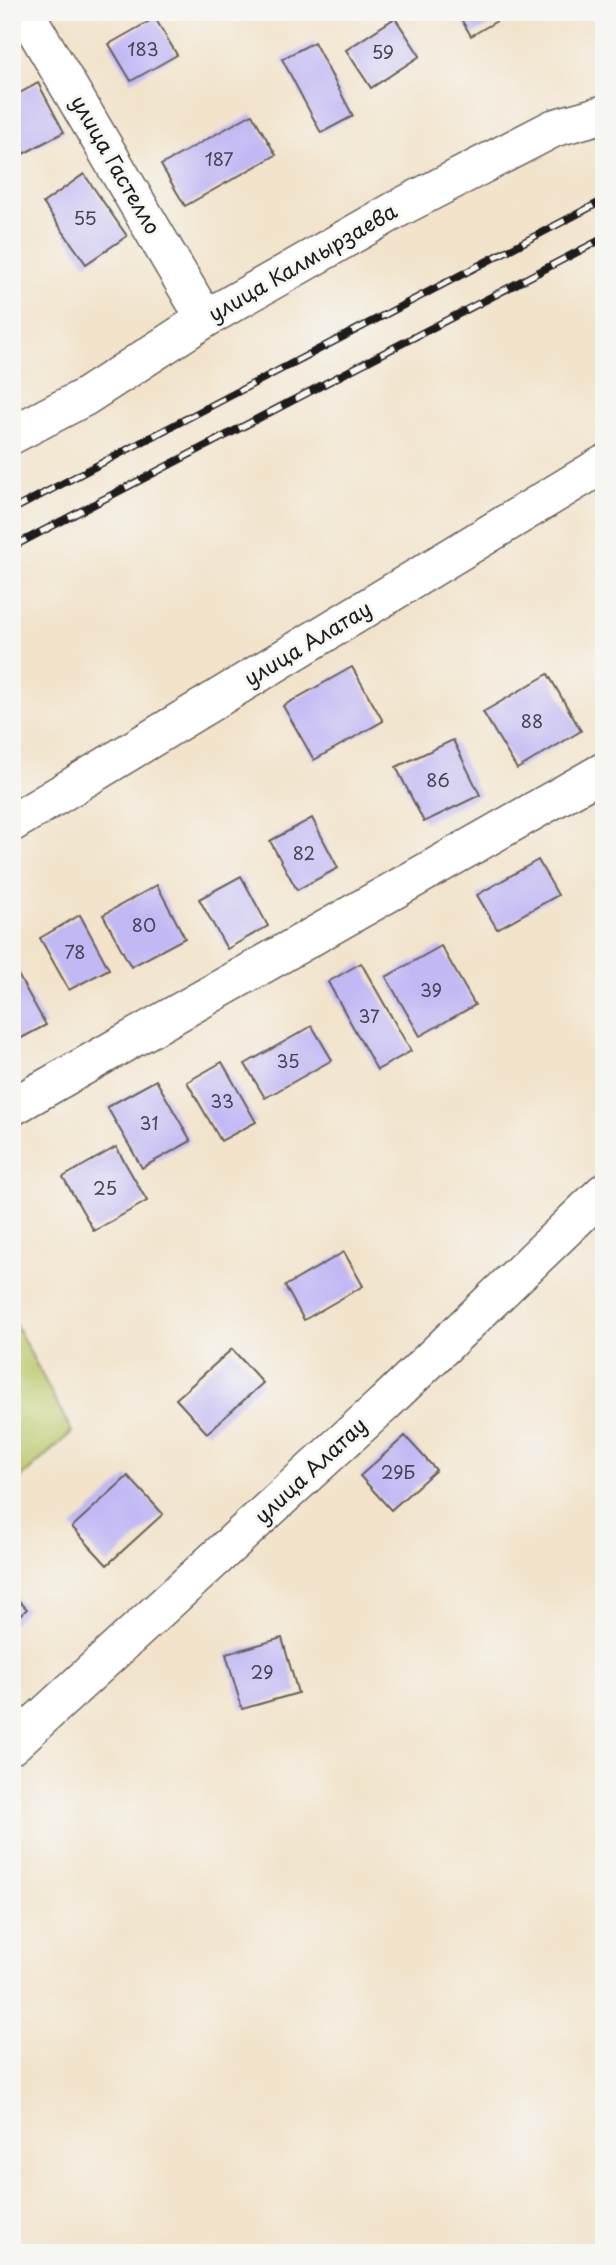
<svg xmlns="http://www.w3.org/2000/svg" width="616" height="2265" viewBox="0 0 616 2265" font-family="'Playpen Sans',sans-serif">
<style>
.green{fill:#bcc86a;stroke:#6c7243;stroke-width:2}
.building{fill:#c1b8f4}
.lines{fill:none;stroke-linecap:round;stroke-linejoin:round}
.minor-casing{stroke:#676259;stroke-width:40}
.minor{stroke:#fff;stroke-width:37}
.rail-casing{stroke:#1c1c1c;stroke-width:8}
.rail{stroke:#f6f6f2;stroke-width:5;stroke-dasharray:16;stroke-linecap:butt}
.labels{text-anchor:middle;stroke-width:6;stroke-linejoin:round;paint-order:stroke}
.number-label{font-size:18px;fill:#454352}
.street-label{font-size:21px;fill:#1c1c1c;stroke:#f6f6f2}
</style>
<rect width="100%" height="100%" fill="#f6f6f2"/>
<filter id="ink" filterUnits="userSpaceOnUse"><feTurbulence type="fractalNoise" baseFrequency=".0143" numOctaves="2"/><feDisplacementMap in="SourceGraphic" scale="14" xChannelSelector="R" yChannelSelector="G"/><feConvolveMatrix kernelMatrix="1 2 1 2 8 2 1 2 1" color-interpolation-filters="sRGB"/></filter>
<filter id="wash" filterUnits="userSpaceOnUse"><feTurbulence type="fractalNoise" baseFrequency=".00686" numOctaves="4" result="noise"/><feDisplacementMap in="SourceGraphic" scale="28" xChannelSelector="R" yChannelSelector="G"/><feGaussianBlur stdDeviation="1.57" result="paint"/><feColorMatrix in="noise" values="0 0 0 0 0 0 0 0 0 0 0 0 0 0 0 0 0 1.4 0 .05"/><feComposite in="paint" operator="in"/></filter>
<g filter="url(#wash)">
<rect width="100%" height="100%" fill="#f2e3ca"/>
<path class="green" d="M12,1318L72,1432L12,1486Z"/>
<g id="blocks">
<g class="building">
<path d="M457,12H505L507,15L471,36Z"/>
<path d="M155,18L177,55L131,81L109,44Z"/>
<path d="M395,18L420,56L371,88L346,50Z"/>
<path d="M314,42L353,116L321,133L282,59Z"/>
<path d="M38,83L64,132L12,160V97Z"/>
<path d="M252,114L276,155L185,206L161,165Z"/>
<path d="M84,174L127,236L86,264L43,203Z"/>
<path d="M352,667L383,721L314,760L283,706Z"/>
<path d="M548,674L581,731L517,769L483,712Z"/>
<path d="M453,740L480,795L424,822L396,767Z"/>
<path d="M312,818L338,868L297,890L270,841Z"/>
<path d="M538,860L558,895L497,929L477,895Z"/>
<path d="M241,876L268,926L227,949L199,899Z"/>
<path d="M157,885L185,938L131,967L103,915Z"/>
<path d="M80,915L109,969L69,990L40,938Z"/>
<path d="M441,946L475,1005L420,1036L386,977Z"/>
<path d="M361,963L411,1051L377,1070L328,982Z"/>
<path d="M12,964L46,1025L12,1043Z"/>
<path d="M312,1026L332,1060L265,1098L245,1064Z"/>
<path d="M222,1062L256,1122L221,1141L187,1082Z"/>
<path d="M156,1080L191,1141L142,1168L107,1107Z"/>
<path d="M116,1147L147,1201L94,1231L63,1177Z"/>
<path d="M344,1252L363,1286L304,1320L285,1286Z"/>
<path d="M232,1349L263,1383L207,1433L176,1399Z"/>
<path d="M405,1436L436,1470L391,1510L360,1476Z"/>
<path d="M128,1476L163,1514L107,1565L72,1527Z"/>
<path d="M12,1594L27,1609L12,1624Z"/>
<path d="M282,1638L298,1693L242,1709L226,1654Z"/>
</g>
</g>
</g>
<g filter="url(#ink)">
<use href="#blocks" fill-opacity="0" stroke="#676259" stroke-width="2"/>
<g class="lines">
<g class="minor-casing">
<g id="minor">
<path d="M25,12L205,319"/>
<path d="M12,435L85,397L205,319L401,207L554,128L604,114"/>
<path d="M12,823L604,464"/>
<path d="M12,1107L604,771"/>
<path d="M12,1745L385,1403L604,1192"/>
</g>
</g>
<use href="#minor" class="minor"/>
<g class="rail-casing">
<g id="rail">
<path d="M12,510L604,200"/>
<path d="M12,547L604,238"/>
</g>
</g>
<use href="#rail" class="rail"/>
</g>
</g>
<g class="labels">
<g class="number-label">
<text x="143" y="56">183</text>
<text x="383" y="59">59</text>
<text x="219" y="166">187</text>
<text x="85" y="225">55</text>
<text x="532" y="728">88</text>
<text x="438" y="787">86</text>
<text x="304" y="860">82</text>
<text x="144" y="932">80</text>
<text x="75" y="959">78</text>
<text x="431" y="997">39</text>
<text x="369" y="1023">37</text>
<text x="288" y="1068">35</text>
<text x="222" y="1108">33</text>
<text x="149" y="1130">31</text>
<text x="105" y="1195">25</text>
<text x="398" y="1479">29Б</text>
<text x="262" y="1679">29</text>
</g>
<g class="street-label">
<text transform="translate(115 165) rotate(60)" y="7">улица Гастелло</text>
<text transform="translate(303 263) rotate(-30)" y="7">улица Калмырзаева</text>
<text transform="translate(308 644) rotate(-31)" y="7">улица Алатау</text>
<text transform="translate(311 1471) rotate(-43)" y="7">улица Алатау</text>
</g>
</g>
<rect width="616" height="2265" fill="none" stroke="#f6f6f2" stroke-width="42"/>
</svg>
